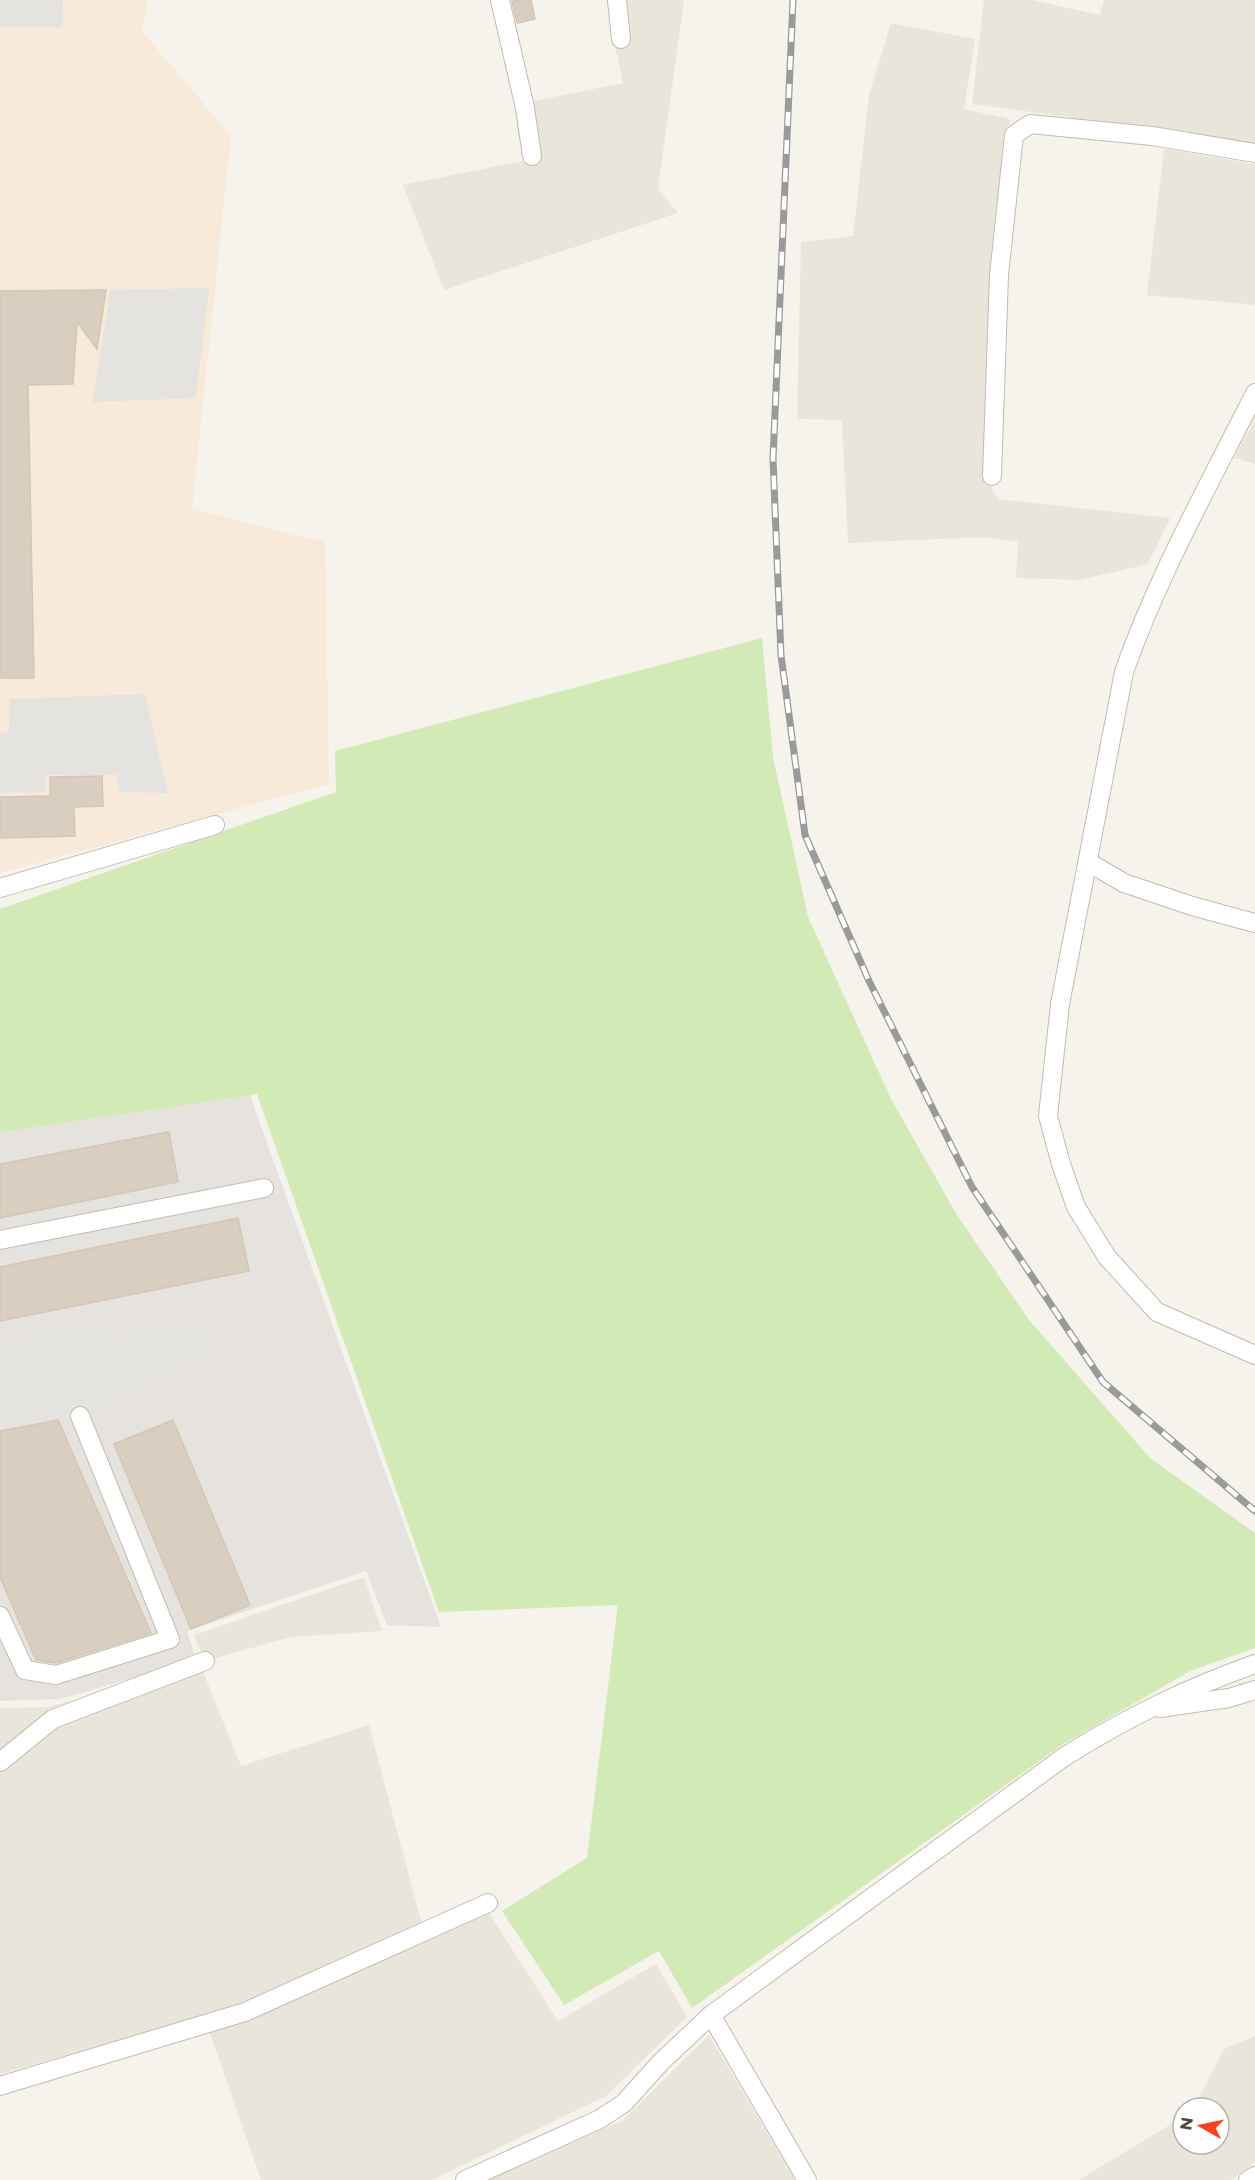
<svg xmlns="http://www.w3.org/2000/svg" width="1255" height="2180" viewBox="0 0 1255 2180" font-family="Montserrat,sans-serif">
<style>
.residential{fill:#eae5da}
.commercial{fill:#f7ead8}
.industrial{fill:#e6e2dd}
.green{fill:#d2eab5}
.parking{fill:#e5e3e0}
.building{fill:#d8cfc1;stroke:#d3c7b4;stroke-width:1.5}
.lines{fill:none;stroke-linecap:round;stroke-linejoin:round}
.minor-casing{stroke:#c2bbae;stroke-width:20}
.minor{stroke:#fff;stroke-width:18}
.rail-casing{stroke:#9a9a9a;stroke-width:7}
.rail{stroke:#fff;stroke-width:4.5;stroke-dasharray:14;stroke-linecap:butt}
</style>
<rect width="100%" height="100%" fill="#f6f3ec"/>
<g class="residential">
<path d="M626,0H684L658,189L678,213L444,290L403,185L523,161L514,105L623,83L615,46L629,41Z"/>
<path d="M984,0H1032L1100,15L1104,0H1255V142L972,104Z"/>
<path d="M891,23L975,39L964,109L1010,119L993,277L986,478L998,499L1170,518L1148,564L1080,580L1016,578L1018,542L987,537L848,543L842,420L797,419L801,242L853,236L869,95Z"/>
<path d="M1164,149L1255,164V305L1147,295Z"/>
<path d="M1255,419V464L1234,458Z"/>
<path d="M364,1577L382,1631L291,1637L205,1661L194,1635Z"/>
<path d="M202,1669L241,1766L369,1725L426,1940L489,1913L558,2021L656,1964L687,2017L606,2096L432,2180H261L204,2016L0,2074V1708L48,1707Z"/>
<path d="M709,2035L795,2180H485L622,2121Z"/>
<path d="M1255,2036V2162L1231,2180H1079L1183,2117V2144H1219V2108H1194L1224,2049Z"/>
</g>
<path class="commercial" d="M0,0H148L142,31L231,136L192,508L296,536L325,541L329,784L0,873Z"/>
<path class="industrial" d="M206,883L252,1101L441,1627L387,1625L366,1571L187,1631L196,1660L60,1699L0,1701V930Z"/>
<path class="green" d="M762,638L773,757L808,917L891,1099L957,1215L1029,1320L1151,1459L1255,1533V1648L1190,1671L1062,1745L692,2008L659,1951L564,2005L502,1911L587,1858L618,1605L439,1612L257,1094L0,1132V909L336,792L335,751Z"/>
<g class="parking">
<path d="M0,0H63L62,27H0Z"/>
<path d="M209,288L196,398L93,402L110,290Z"/>
<path d="M145,694L168,793L119,792L117,775H46L45,792L0,793V733L9,732L10,699Z"/>
<path d="M229,1173L231,1183L0,1225V1216Z"/>
<path d="M239,1201L242,1213L0,1261V1250Z"/>
<path d="M110,1317L112,1334L204,1319L215,1342L195,1362L70,1421L63,1412L0,1425V1341Z"/>
</g>
<g class="building">
<path d="M518,0H531L535,19L517,23L512,1Z"/>
<path d="M106,290L97,349L77,322L73,384L28,385L34,678H0V291Z"/>
<path d="M102,776L103,806L74,807L75,836L0,838V797L50,796V777Z"/>
<path d="M169,1132L178,1182L0,1218V1164Z"/>
<path d="M238,1218L249,1271L0,1321V1267Z"/>
<path d="M58,1420L151,1633L55,1663L36,1660L0,1577V1431Z"/>
<path d="M173,1420L250,1605L191,1629L114,1444Z"/>
</g>
<g class="lines">
<g class="minor-casing">
<g id="minor">
<path d="M500,0L525,108L532,156"/>
<path d="M617,0L621,39"/>
<path d="M1255,393C1209,485 1158,575 1124,672L1060,1004L1048,1116L1061,1164L1076,1207L1107,1257L1157,1312L1255,1355"/>
<path d="M992,476L999,275L1014,135L1030,124L1152,136L1255,153"/>
<path d="M1088,862L1124,883L1192,906L1255,923"/>
<path d="M0,888L215,825"/>
<path d="M0,1240L264,1188"/>
<path d="M0,1616L25,1670L56,1675L170,1639L80,1416"/>
<path d="M1160,1708L1229,1698L1255,1690"/>
<path d="M0,1762L53,1719L205,1661"/>
<path d="M711,2015L807,2180"/>
<path d="M0,2086L245,2012L488,1903"/>
<path d="M465,2180L600,2119L624,2103L661,2062L711,2015L1064,1757C1128,1717 1185,1689 1255,1664"/>
<path d="M1248,2180L1255,2176"/>
</g>
</g>
<use href="#minor" class="minor"/>
<g class="rail-casing">
<path id="rail" d="M793,0L773,459L781,655L805,835L869,981L972,1187L1103,1382L1255,1511"/>
</g>
<use href="#rail" class="rail"/>
</g>
<g transform="translate(1201 2126) rotate(279)"><circle r="28" fill="#ffffff" stroke="#b7b4b0" stroke-width="1.5"/>
<path d="M0-4.5L10 22L0 15L-10 22Z" fill="#fc3f1d"/>
<text y="-9" font-size="16" font-weight="bold" text-anchor="middle" fill="#4b4439">N</text>
</g>
</svg>
